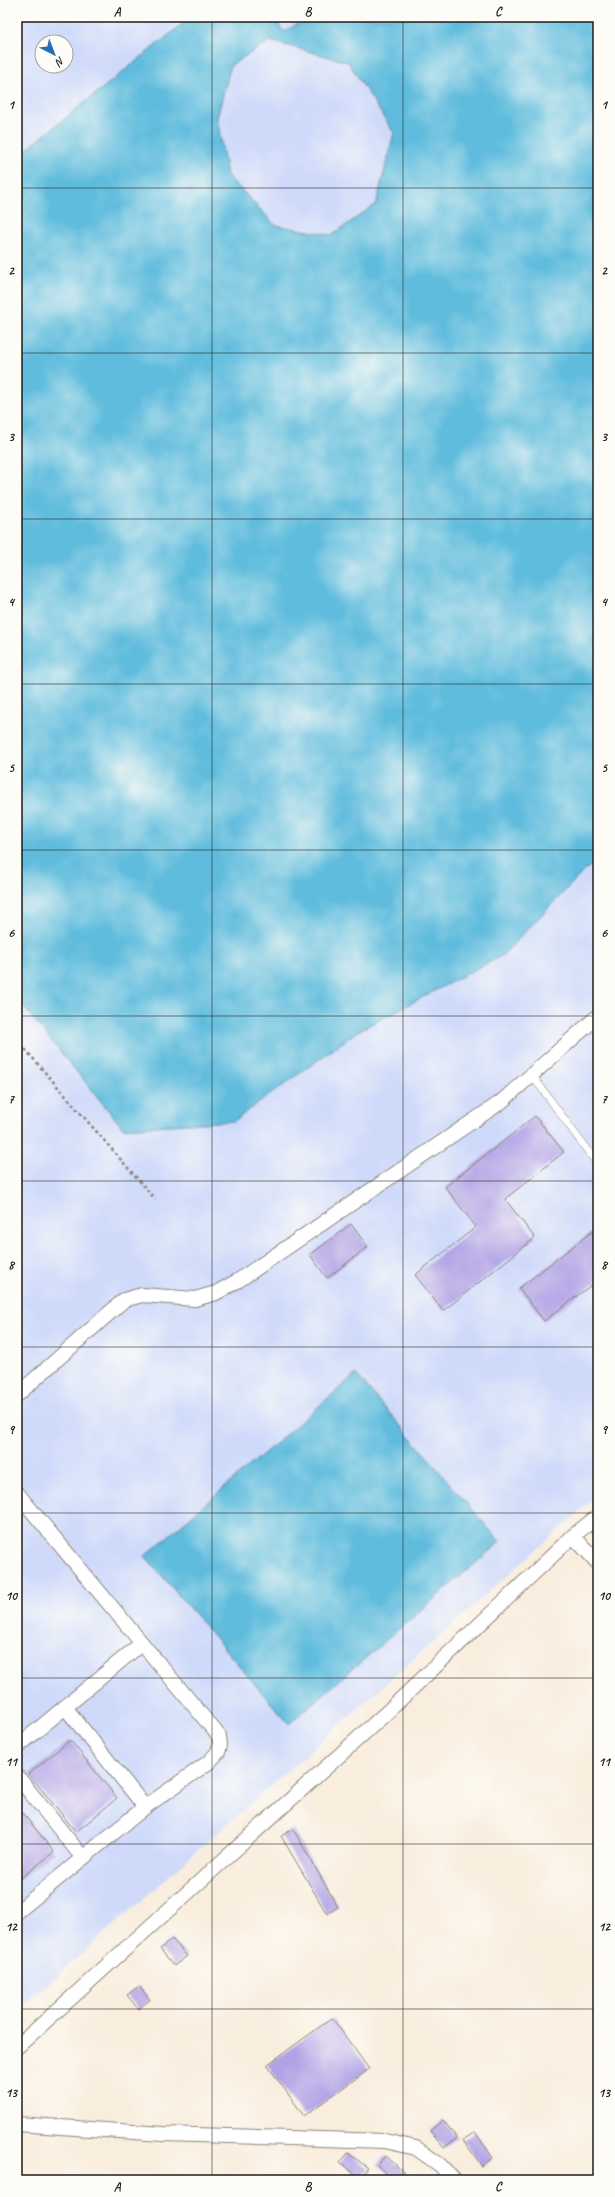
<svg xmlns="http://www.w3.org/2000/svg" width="615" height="2197" viewBox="0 0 615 2197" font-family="Caveat,sans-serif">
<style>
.built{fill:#cfdafa;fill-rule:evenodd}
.water{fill:#5fbcdd;stroke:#3e6c7c;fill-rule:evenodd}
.building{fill:#b0a2e5}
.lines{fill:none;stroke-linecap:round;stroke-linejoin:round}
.service-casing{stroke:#8a847c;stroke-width:8}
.minor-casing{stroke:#8a847c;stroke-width:16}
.path{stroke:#8a847c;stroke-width:2.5;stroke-dasharray:3 3;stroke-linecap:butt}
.service{stroke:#fff;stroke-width:7}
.minor{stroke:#fff;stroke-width:14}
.grid{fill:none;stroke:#1c1c1c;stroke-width:1;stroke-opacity:0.55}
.neatline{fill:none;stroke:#1c1c1c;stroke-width:1.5}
.grid-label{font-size:13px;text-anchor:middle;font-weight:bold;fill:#1c1c1c}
</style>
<rect width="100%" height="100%" fill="#fdfcf7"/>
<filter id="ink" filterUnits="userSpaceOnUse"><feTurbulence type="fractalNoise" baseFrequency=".025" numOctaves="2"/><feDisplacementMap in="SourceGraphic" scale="8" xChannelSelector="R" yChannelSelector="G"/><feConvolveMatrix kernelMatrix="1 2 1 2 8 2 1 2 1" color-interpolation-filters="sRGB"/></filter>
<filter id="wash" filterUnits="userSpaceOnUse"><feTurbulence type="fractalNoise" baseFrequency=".012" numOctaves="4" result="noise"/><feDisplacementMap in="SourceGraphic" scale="16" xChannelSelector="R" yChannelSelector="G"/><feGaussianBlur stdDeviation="0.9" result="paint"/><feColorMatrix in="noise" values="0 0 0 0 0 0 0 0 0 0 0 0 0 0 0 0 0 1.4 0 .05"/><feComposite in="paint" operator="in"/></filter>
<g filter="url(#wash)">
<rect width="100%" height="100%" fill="#f9eddd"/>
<path class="built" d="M17,17H598V1495L17,2011ZM42,42H66V66H42Z"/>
<g class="water">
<path d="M191,17H273L284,32L307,17H598V859L583,872L503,955L358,1031L234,1121L123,1128L17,999V157ZM270,41L348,62L394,133L376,204L332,235L275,225L227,175L217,118L231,65Z"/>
<path d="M356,1374L500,1542L289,1724L145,1556Z"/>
</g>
<g id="blocks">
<g class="building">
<path d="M535,1116L564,1152L505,1199L535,1238L443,1311L415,1275L476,1227L445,1187Z"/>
<path d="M351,1224L368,1247L327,1278L310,1255Z"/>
<path d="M598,1227V1280L544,1321L519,1288Z"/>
<path d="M70,1740L117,1798L76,1832L29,1774Z"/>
<path d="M17,1806L54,1852L17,1881Z"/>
<path d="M293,1829L338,1907L327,1914L281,1836Z"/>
<path d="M172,1939L187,1956L174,1966L160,1949Z"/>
<path d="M139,1986L150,2000L138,2009L127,1995Z"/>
<path d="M332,2018L369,2069L304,2116L267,2065Z"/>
<path d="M443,2120L457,2138L444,2148L430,2131Z"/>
<path d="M475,2132L493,2158L482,2166L463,2140Z"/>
<path d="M348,2153L368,2168L360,2178L340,2163Z"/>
<path d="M386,2156L412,2180H393L377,2165Z"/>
</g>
</g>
</g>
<g filter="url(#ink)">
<use href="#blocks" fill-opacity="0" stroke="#8a847c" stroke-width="1"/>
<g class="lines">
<g class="service-casing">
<path id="service" d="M532,1075L598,1165"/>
</g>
<g class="minor-casing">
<g id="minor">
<path d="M17,1395L124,1300L142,1295L195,1299L216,1293L239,1280L501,1102L598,1016"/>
<path d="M17,1493L219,1736L220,1745L218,1752L209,1762L145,1807L17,1912"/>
<path d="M573,1536L598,1563"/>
<path d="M65,1707L145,1807"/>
<path d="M17,1747L142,1643"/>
<path d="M17,1776L83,1858"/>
<path d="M17,2047L384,1715L573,1536L598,1516"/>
<path d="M17,2124L163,2134L385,2141L416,2148L440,2165L454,2180"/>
</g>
</g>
<path class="path" d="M17,1040L155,1199"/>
<use href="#service" class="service"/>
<use href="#minor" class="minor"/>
</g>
</g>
<path class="grid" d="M212,17V2180M403,17V2180M17,188H598M17,353H598M17,519H598M17,684H598M17,850H598M17,1016H598M17,1181H598M17,1347H598M17,1513H598M17,1678H598M17,1844H598M17,2009H598"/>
<rect width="615" height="2197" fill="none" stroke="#fdfcf7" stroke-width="44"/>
<g transform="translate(54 54) rotate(138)"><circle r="19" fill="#fdfcf7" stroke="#a3a29f"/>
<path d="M0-3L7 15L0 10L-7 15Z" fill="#1f6fb2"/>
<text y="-6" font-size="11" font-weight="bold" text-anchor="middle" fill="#1c1c1c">N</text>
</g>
<rect x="22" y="22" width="571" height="2153" class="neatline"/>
<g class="grid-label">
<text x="117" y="16">A</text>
<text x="308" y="16">B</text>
<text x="498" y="16">C</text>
<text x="11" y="109">1</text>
<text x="604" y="109">1</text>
<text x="11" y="275">2</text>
<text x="604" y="275">2</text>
<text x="11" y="441">3</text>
<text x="604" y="441">3</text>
<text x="11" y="606">4</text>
<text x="604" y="606">4</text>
<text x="11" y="772">5</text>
<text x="604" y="772">5</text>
<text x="11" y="937">6</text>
<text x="604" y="937">6</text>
<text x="11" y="1103">7</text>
<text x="604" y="1103">7</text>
<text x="11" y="1269">8</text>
<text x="604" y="1269">8</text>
<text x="11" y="1434">9</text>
<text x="604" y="1434">9</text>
<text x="11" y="1600">10</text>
<text x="604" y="1600">10</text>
<text x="11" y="1766">11</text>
<text x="604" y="1766">11</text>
<text x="11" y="1931">12</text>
<text x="604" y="1931">12</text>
<text x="11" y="2097">13</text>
<text x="604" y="2097">13</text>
<text x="117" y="2191">A</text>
<text x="308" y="2191">B</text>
<text x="498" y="2191">C</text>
</g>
</svg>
